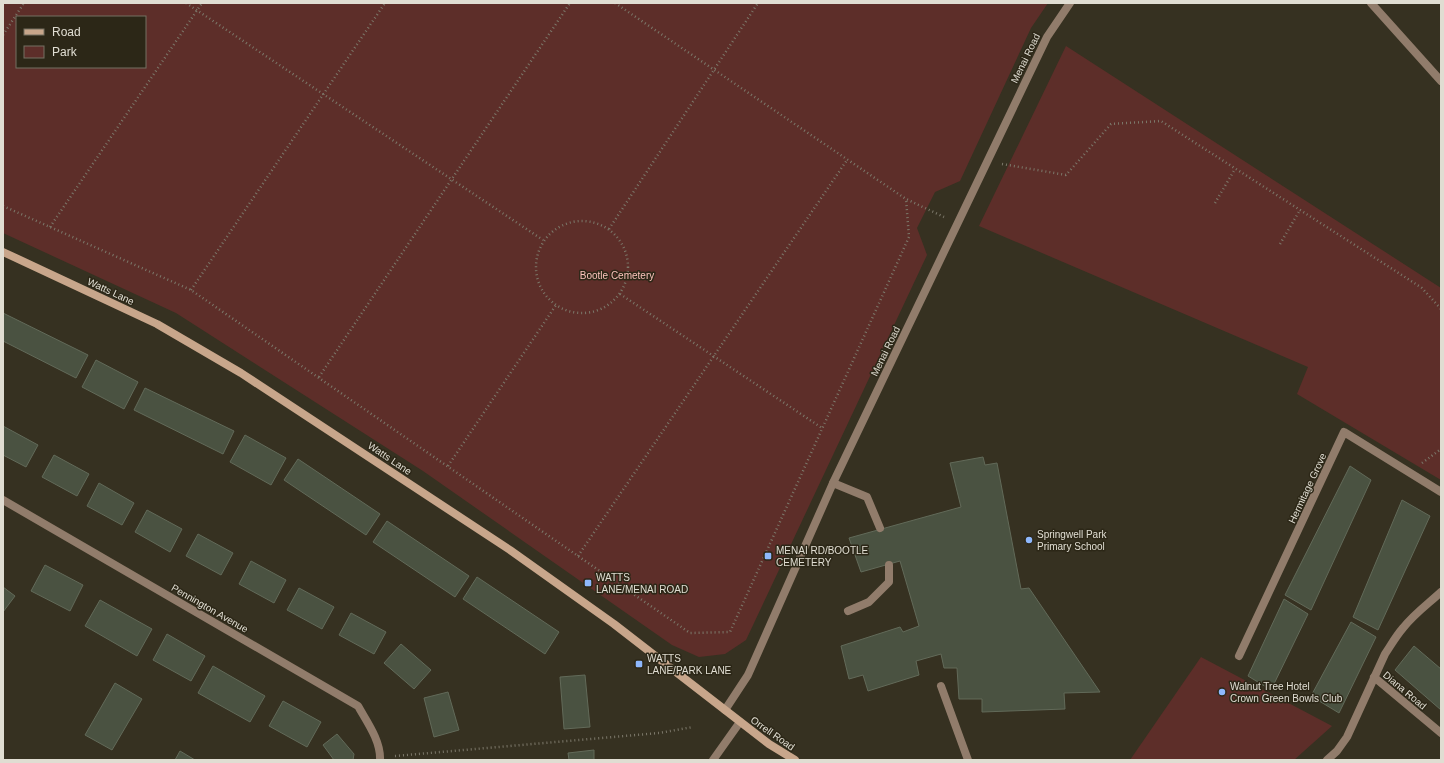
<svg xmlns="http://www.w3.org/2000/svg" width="1444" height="763" viewBox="0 0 1444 763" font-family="Arial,sans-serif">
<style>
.green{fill:#5d2e29;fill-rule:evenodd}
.building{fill:#4a5241;stroke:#626a59}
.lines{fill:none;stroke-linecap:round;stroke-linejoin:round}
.path{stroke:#7c786a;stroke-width:2.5;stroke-dasharray:1 3;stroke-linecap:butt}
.lane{stroke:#917c6b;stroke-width:8}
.street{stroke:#917c6b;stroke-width:8}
.secondary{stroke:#c8a68b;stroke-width:8}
.poi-dot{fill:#8eb8fd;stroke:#2c2717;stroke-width:1.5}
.labels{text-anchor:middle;stroke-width:3;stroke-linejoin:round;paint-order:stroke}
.street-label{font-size:10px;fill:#e0ddd2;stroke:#2c2717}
.park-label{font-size:10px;fill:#fbc3bb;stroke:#2c2717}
.poi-label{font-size:10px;fill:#e0ddd2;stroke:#2c2717;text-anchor:start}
</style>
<rect width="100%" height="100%" fill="#363121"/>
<g class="green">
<path d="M3,3H1048L1031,28L960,181L935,192L917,228L927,255L746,640L725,654L699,657L672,645L423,471L176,313L3,233ZM17,17H145V67H17Z"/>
<path d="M1066,46L1441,288V480L1297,394L1308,367L979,226Z"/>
<path d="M1201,657L1332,726L1294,760H1130Z"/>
</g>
<g class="building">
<path d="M3,313L88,355L76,378L3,341Z"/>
<path d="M96,360L138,382L124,409L82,387Z"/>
<path d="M145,388L234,431L223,454L134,410Z"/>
<path d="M3,426L38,445L26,467L3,455Z"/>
<path d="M245,435L286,458L271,485L230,462Z"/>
<path d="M54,455L89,474L77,496L42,477Z"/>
<path d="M983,457L985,465L997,463L1021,589L1029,588L1100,692L1064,693L1065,709L982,712V699H959L957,668H944L941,654L916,661L919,675L868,691L863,675L849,679L841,646L900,627L903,632L919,626L900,561L861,572L849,538L961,507L950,463Z"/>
<path d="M298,459L380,514L366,535L284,480Z"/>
<path d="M1350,466L1371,480L1311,610L1285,595Z"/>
<path d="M99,483L134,503L122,525L87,506Z"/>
<path d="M1402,500L1430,516L1378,630L1353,617Z"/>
<path d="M147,510L182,529L170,552L135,532Z"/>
<path d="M387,521L469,576L455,597L373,542Z"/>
<path d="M198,534L233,553L221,575L186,556Z"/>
<path d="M251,561L286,580L274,603L239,584Z"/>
<path d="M45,565L83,585L70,611L31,591Z"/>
<path d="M477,577L559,632L545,654L463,599Z"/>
<path d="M3,587L15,596L3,612Z"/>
<path d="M299,588L334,607L322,629L287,610Z"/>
<path d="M1284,599L1308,614L1271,690L1248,676Z"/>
<path d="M100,600L152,629L137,656L85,626Z"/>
<path d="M351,613L386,632L374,654L339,635Z"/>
<path d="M1351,622L1376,637L1339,713L1311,696Z"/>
<path d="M167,634L205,656L191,681L153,660Z"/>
<path d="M401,644L431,670L414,689L384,663Z"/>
<path d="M1414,646L1441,669V710L1395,670Z"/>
<path d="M213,666L265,696L250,722L198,693Z"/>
<path d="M585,675L590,727L564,729L560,677Z"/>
<path d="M115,683L142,699L112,750L85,735Z"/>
<path d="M448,692L459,730L434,737L424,698Z"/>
<path d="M283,701L321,722L307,747L269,726Z"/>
<path d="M337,734L354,754L353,760H334L323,745Z"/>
<path d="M594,750V760H569L568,753Z"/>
<path d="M180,751L195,760H175Z"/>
</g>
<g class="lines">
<g class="path">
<path d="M186,3L543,240"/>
<path d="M615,3L906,199L944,217"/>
<path d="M3,35L24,3"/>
<path d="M1002,164L1066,175L1111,124L1161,121L1422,288L1441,309"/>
<path d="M1215,203L1235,169"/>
<path d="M3,206L191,290L690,633L730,632L909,237L906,199"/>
<circle cx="582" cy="267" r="46"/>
<path d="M50,227L202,3"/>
<path d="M609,229L758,3"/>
<path d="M1280,244L1300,210"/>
<path d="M191,290L385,3"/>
<path d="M620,294L822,428"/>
<path d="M319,377L570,3"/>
<path d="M1422,463L1441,449"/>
<path d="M448,466L556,305"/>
<path d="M578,556L847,160"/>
<path d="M395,756L659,733L693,727"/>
</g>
<g class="lane">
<path d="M833,483L867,497L880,528"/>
<path d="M848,611L869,602L889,582V565"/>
<path d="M941,686L968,760"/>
</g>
<g class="street">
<path d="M1371,3L1441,81"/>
<path d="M3,500L358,706C367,722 381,741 380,760"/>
<path d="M1239,656L1344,432L1441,492"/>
<path d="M1374,677L1441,733"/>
<path d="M725,710L748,675L833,483L1047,37L1070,3"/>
<path d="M713,760L740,722"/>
<path d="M1327,760L1337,751L1347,737L1385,654C1391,645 1396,636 1403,628C1414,614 1428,604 1441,592"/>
</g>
<path class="secondary" d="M3,252L157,324L241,373L510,550L614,624L769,744L795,760"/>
</g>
<g class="poi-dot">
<circle cx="1029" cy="540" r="4"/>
<rect x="764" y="552" width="8" height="8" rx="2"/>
<rect x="584" y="579" width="8" height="8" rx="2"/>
<rect x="635" y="660" width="8" height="8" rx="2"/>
<circle cx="1222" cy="692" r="4"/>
</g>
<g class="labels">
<g class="street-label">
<text transform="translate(1025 58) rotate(-64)" y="4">Menai Road</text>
<text transform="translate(111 291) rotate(25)" y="4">Watts Lane</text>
<text transform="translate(885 351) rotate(-64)" y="4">Menai Road</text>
<text transform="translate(390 458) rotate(34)" y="4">Watts Lane</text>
<text transform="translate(1307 488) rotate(-65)" y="4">Hermitage Grove</text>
<text transform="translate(210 608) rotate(30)" y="4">Pennington Avenue</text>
<text transform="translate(1405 690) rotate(40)" y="4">Diana Road</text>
<text transform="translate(773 733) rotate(35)" y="4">Orrell Road</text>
</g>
<g class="park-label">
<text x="617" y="279">Bootle Cemetery</text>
</g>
<g class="poi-label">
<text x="1037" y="538">Springwell Park<tspan x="1037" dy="12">Primary School</tspan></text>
<text x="776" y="554">MENAI RD/BOOTLE<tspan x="776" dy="12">CEMETERY</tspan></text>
<text x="596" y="581">WATTS<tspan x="596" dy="12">LANE/MENAI ROAD</tspan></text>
<text x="647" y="662">WATTS<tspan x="647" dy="12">LANE/PARK LANE</tspan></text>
<text x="1230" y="690">Walnut Tree Hotel<tspan x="1230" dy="12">Crown Green Bowls Club</tspan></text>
</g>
</g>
<rect width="1444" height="763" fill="none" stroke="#e0ddd2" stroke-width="8"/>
<rect x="16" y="16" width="130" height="52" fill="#2c2717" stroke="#747062"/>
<rect x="24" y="29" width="20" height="6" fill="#c8a68b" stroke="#747062"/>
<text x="52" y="36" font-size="12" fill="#e0ddd2">Road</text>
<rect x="24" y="46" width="20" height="12" fill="#5d2e29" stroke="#747062"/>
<text x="52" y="56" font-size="12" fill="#e0ddd2">Park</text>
</svg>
